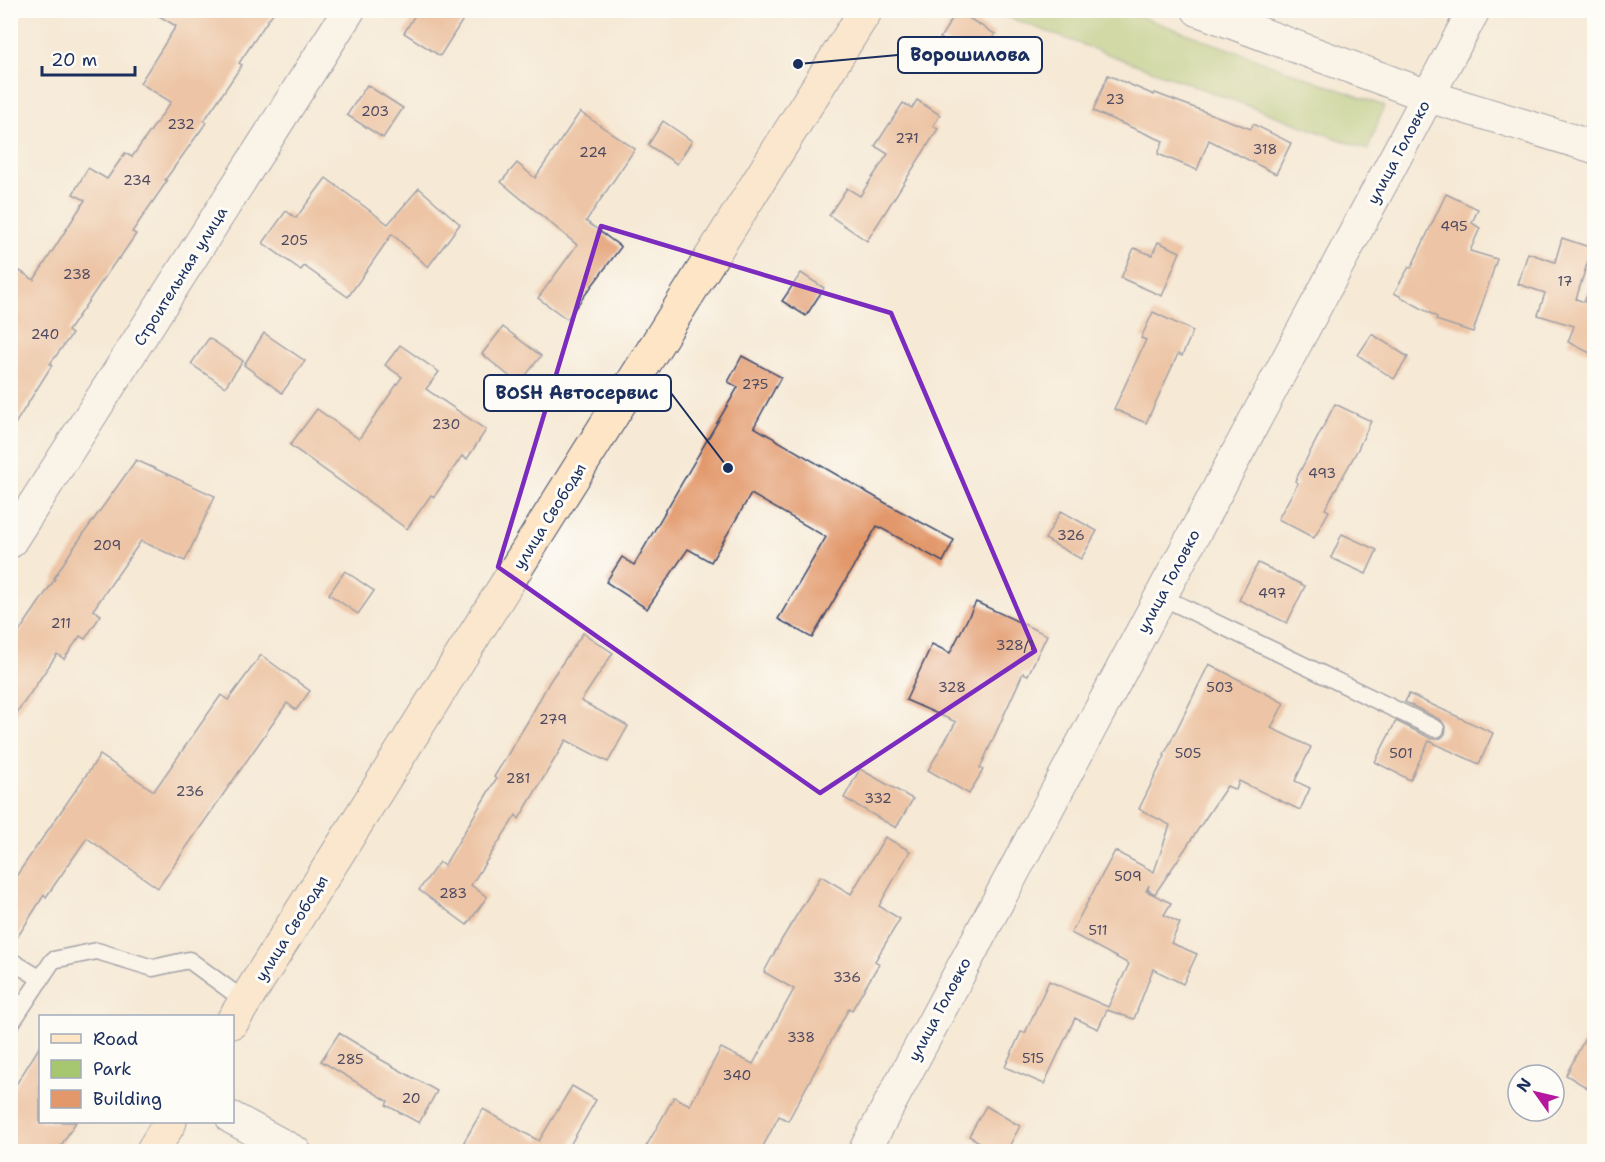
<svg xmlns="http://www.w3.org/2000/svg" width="1605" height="1162" viewBox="0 0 1605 1162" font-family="'Shantell Sans',sans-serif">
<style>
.green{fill:#a6c66f;stroke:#607a66;stroke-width:1.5}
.building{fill:#e2986b}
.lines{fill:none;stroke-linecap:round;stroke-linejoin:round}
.lane-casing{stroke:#3c4b70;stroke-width:19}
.street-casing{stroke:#3c4b70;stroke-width:34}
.secondary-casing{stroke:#3c4b70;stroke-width:35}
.lane{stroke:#fff;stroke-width:16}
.street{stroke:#fff;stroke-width:32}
.secondary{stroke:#fee5c5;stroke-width:33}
.marked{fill:none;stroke:#7b2cbf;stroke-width:4.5;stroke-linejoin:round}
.labels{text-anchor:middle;stroke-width:6;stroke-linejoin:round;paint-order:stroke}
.number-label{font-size:14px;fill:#4d4961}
.street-label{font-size:16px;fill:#1b2f5e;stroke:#fdfcf7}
.leader{fill:none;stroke:#1b2f5e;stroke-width:2}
.callout-dot{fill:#1b2f5e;stroke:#fdfcf7;stroke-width:2}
.callout{fill:#fdfcf7;stroke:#1b2f5e;stroke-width:2}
.callout-label{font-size:18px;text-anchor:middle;font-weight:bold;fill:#1b2f5e}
</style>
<rect width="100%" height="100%" fill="#fdfcf7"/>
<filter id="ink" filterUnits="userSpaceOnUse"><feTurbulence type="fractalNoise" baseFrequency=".0167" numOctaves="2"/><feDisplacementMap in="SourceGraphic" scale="12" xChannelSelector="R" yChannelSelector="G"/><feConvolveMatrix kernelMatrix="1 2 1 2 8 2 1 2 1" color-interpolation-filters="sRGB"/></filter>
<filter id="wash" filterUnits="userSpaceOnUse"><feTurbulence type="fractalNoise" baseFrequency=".008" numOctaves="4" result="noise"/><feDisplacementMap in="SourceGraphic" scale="24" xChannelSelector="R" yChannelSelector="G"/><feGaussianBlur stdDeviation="1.35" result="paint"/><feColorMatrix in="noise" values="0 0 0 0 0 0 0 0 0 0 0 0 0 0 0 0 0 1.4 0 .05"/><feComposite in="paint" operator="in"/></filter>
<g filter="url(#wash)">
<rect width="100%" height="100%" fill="#f6e9d5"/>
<path class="green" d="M991,11H1126L1384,106L1368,150Z"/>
<g id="blocks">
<g class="building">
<path d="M149,10H275L239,63L242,65L204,121L206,123L165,180L167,181L132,232L136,234L119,259L118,258L68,331L72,334L50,364L52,365L10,432V285L20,271L34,280L85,200L73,194L88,168L107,179L125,153L132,157L171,102L140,83L176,26Z"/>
<path d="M418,10H469L440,56L404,33Z"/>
<path d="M957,11L995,34L979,61L940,38Z"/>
<path d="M1108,75L1154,95L1155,93L1251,129L1253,124L1291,143L1276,174L1209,140L1197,170L1158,154L1163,141L1093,111Z"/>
<path d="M367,85L403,108L383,138L347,115Z"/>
<path d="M917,100L940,115L933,126L938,129L867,241L829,215L847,188L860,196L888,154L875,146L903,103L912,108Z"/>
<path d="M580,112L635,149L586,221L621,247L567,319L538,298L577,245L501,182L517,163L535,178Z"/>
<path d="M663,121L692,141L677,164L648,145Z"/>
<path d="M326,178L388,224L419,188L460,224L428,267L392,234L348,297L304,266L301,270L263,243L286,211L296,218Z"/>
<path d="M1446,194L1478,209L1472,223L1480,228L1470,251L1497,259L1473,332L1436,320L1437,317L1394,293L1409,267L1411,268Z"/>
<path d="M1562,238L1592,248L1576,299L1584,302L1594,278V355L1568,342L1574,326L1538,315L1545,293L1518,284L1528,253L1555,262Z"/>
<path d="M1158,242L1180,252L1162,296L1121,278L1134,248L1152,255Z"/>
<path d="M801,273L824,288L806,316L782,301Z"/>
<path d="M1153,312L1193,331L1182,356L1178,354L1146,423L1114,409L1146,340L1141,338Z"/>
<path d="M503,327L541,356L519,384L482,354Z"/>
<path d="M264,333L305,361L282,393L244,365Z"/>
<path d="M1372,334L1408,357L1394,379L1358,355Z"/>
<path d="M209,338L243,361L225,387L191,364Z"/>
<path d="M400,345L439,372L426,389L486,430L467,459L462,456L434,497L431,495L407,529L290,445L317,409L359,439L402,377L385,365Z"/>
<path d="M742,356L781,377L754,427L889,505L954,540L943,562L877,526L812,638L778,619L826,537L751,494L711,562L688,549L647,609L606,582L622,557L634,565L738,387L728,382Z"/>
<path d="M1335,404L1371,421L1358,449L1325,509L1329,511L1314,538L1278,519L1298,483L1295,481Z"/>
<path d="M136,460L215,496L185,561L141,541L93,610L101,615L85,639L80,636L64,659L57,654L10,723V645L55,579L54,578L72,550Z"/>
<path d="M1061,511L1097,531L1081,559L1045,539Z"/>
<path d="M1342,534L1377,550L1366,574L1331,558Z"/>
<path d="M1258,563L1305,586L1287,623L1239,600Z"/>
<path d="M345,571L374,591L358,614L329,594Z"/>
<path d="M976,602L1047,635L1028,675L1023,673L980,768L983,770L969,794L928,770L956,722L906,700L932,644L950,653Z"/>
<path d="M583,633L613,653L581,701L628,726L608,762L566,740L519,819L516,815L471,885L487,897L467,925L419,890L439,862L444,866L496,779L494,777L528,721L550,681Z"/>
<path d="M261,655L310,691L296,710L287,703L158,888L87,838L46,897L44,895L10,949V885L100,755L154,791L221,695L228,700Z"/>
<path d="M1209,664L1284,703L1271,728L1311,747L1295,781L1310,788L1300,810L1239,781L1236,790L1227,786L1155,894L1148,890L1149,885L1146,891L1171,903L1164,915L1180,923L1171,943L1197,954L1183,984L1153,969L1134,1019L1107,1010L1098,1029L1075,1018L1044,1084L1005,1067L1021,1032L1025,1033L1049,981L1108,1007L1129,964L1071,933L1115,851L1154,872L1170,825L1139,809L1165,756L1164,755Z"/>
<path d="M1409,694L1493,733L1479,764L1429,741L1410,780L1375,762L1396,721L1432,739L1441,738L1445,734L1446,728L1441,720L1405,702Z"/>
<path d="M860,769L913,799L896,828L844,798Z"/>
<path d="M885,837L910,851L879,906L900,919L875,961L879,964L852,1010L849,1008L788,1121L779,1116L760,1152H643L674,1097L690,1105L721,1048L753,1064L794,989L764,972L782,939L821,876L851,894Z"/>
<path d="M1594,1021V1092L1566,1075Z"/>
<path d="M339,1033L379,1057L378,1058L437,1091L419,1123L386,1105L388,1101L321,1061Z"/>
<path d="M40,1046V1122H76L57,1152H10V1094Z"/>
<path d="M572,1086L596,1100L566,1152H458L483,1109L539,1141Z"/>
<path d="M986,1106L1020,1126L1006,1152H996L969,1136Z"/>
</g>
</g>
</g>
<g filter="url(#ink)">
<use href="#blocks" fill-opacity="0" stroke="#3c4b70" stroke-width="1.5"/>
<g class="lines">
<g class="lane-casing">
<g id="lane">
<path d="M1160,596L1436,729"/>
<path d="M10,960L41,979"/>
<path d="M10,1025L53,960L97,951L153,968L189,960L245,1001"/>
</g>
</g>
<g class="street-casing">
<g id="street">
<path d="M1198,10L1428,96L1594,147"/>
<path d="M10,542L349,10"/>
<path d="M232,1118L295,1152"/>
<path d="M864,1152L1474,10"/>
</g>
</g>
<g class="secondary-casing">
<g id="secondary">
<path d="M232,1022L866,10"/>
<path d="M152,1152L170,1122"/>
</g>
</g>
<use href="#lane" class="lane"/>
<use href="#street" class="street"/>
<use href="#secondary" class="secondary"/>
</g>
</g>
<path d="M0 0H1605V1162H0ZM601,226L891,313L1035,651L820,793L498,567Z" fill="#f6e9d5" fill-opacity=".55" fill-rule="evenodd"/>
<path class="marked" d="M601,226L891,313L1035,651L820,793L498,567Z"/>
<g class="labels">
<g class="number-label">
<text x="1115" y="104">23</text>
<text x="375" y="116">203</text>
<text x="181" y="129">232</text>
<text x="907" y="143">271</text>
<text x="1265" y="154">318</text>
<text x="593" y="157">224</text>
<text x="137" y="185">234</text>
<text x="1454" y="231">495</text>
<text x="294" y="245">205</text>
<text x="77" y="279">238</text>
<text x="1565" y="286">17</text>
<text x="45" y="339">240</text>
<text x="755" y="389">275</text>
<text x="446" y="429">230</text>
<text x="1322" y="478">493</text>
<text x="1071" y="540">326</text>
<text x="107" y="550">209</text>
<text x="1272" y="598">497</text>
<text x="61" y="628">211</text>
<text x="1015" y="650">328/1</text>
<text x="952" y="692">328</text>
<text x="1220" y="692">503</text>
<text x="553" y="724">279</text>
<text x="1188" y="758">505</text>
<text x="1401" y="758">501</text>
<text x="518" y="783">281</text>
<text x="190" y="796">236</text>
<text x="878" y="803">332</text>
<text x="1128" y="881">509</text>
<text x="453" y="898">283</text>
<text x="1098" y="935">511</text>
<text x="847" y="982">336</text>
<text x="801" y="1042">338</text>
<text x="1033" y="1063">515</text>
<text x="350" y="1064">285</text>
<text x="737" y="1080">340</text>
<text x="411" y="1103">20</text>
</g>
<g class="street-label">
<text transform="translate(1398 152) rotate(-62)" y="6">улица Головко</text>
<text transform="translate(180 276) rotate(-58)" y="6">Строительная улица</text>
<text transform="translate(549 516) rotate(-58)" y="6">улица Свободы</text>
<text transform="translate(1168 581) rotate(-62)" y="6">улица Головко</text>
<text transform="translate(291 928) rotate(-58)" y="6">улица Свободы</text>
<text transform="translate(939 1009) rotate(-62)" y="6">улица Головко</text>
</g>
</g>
<path class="leader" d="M798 64L898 55M728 468L671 393"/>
<g class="callout-dot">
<circle cx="798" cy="64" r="6"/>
<circle cx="728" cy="468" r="6"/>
</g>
<g class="callout">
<rect x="898" y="37" width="144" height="36" rx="6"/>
<rect x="484" y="375" width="187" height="36" rx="6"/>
</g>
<g class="callout-label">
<text x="970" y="61">Ворошилова</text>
<text x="577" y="399">BOSH Автосервис</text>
</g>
<rect width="1605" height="1162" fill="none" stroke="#fdfcf7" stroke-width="36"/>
<rect x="39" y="1015" width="195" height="108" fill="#fdfcf7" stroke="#a3aaba" stroke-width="1.5"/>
<rect x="51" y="1034" width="30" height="9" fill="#fee5c5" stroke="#a3aaba" stroke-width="1.5"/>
<text x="93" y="1045" font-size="18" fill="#1b2f5e">Road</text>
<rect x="51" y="1060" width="30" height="18" fill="#a6c66f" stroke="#a3aaba" stroke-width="1.5"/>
<text x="93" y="1075" font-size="18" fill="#1b2f5e">Park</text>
<rect x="51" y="1090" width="30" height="18" fill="#e2986b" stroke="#a3aaba" stroke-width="1.5"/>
<text x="93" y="1105" font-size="18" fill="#1b2f5e">Building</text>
<g transform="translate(1536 1093) rotate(304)"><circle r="28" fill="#fdfcf7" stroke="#a3aaba" stroke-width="1.5"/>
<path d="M0-4.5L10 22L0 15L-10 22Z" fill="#b5179e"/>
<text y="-9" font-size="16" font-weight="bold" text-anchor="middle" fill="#1b2f5e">N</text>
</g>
<path d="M42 66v9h93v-9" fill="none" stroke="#1b2f5e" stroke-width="3"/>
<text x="51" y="66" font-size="18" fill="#1b2f5e" stroke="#fdfcf7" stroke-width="4.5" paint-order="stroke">20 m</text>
</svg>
